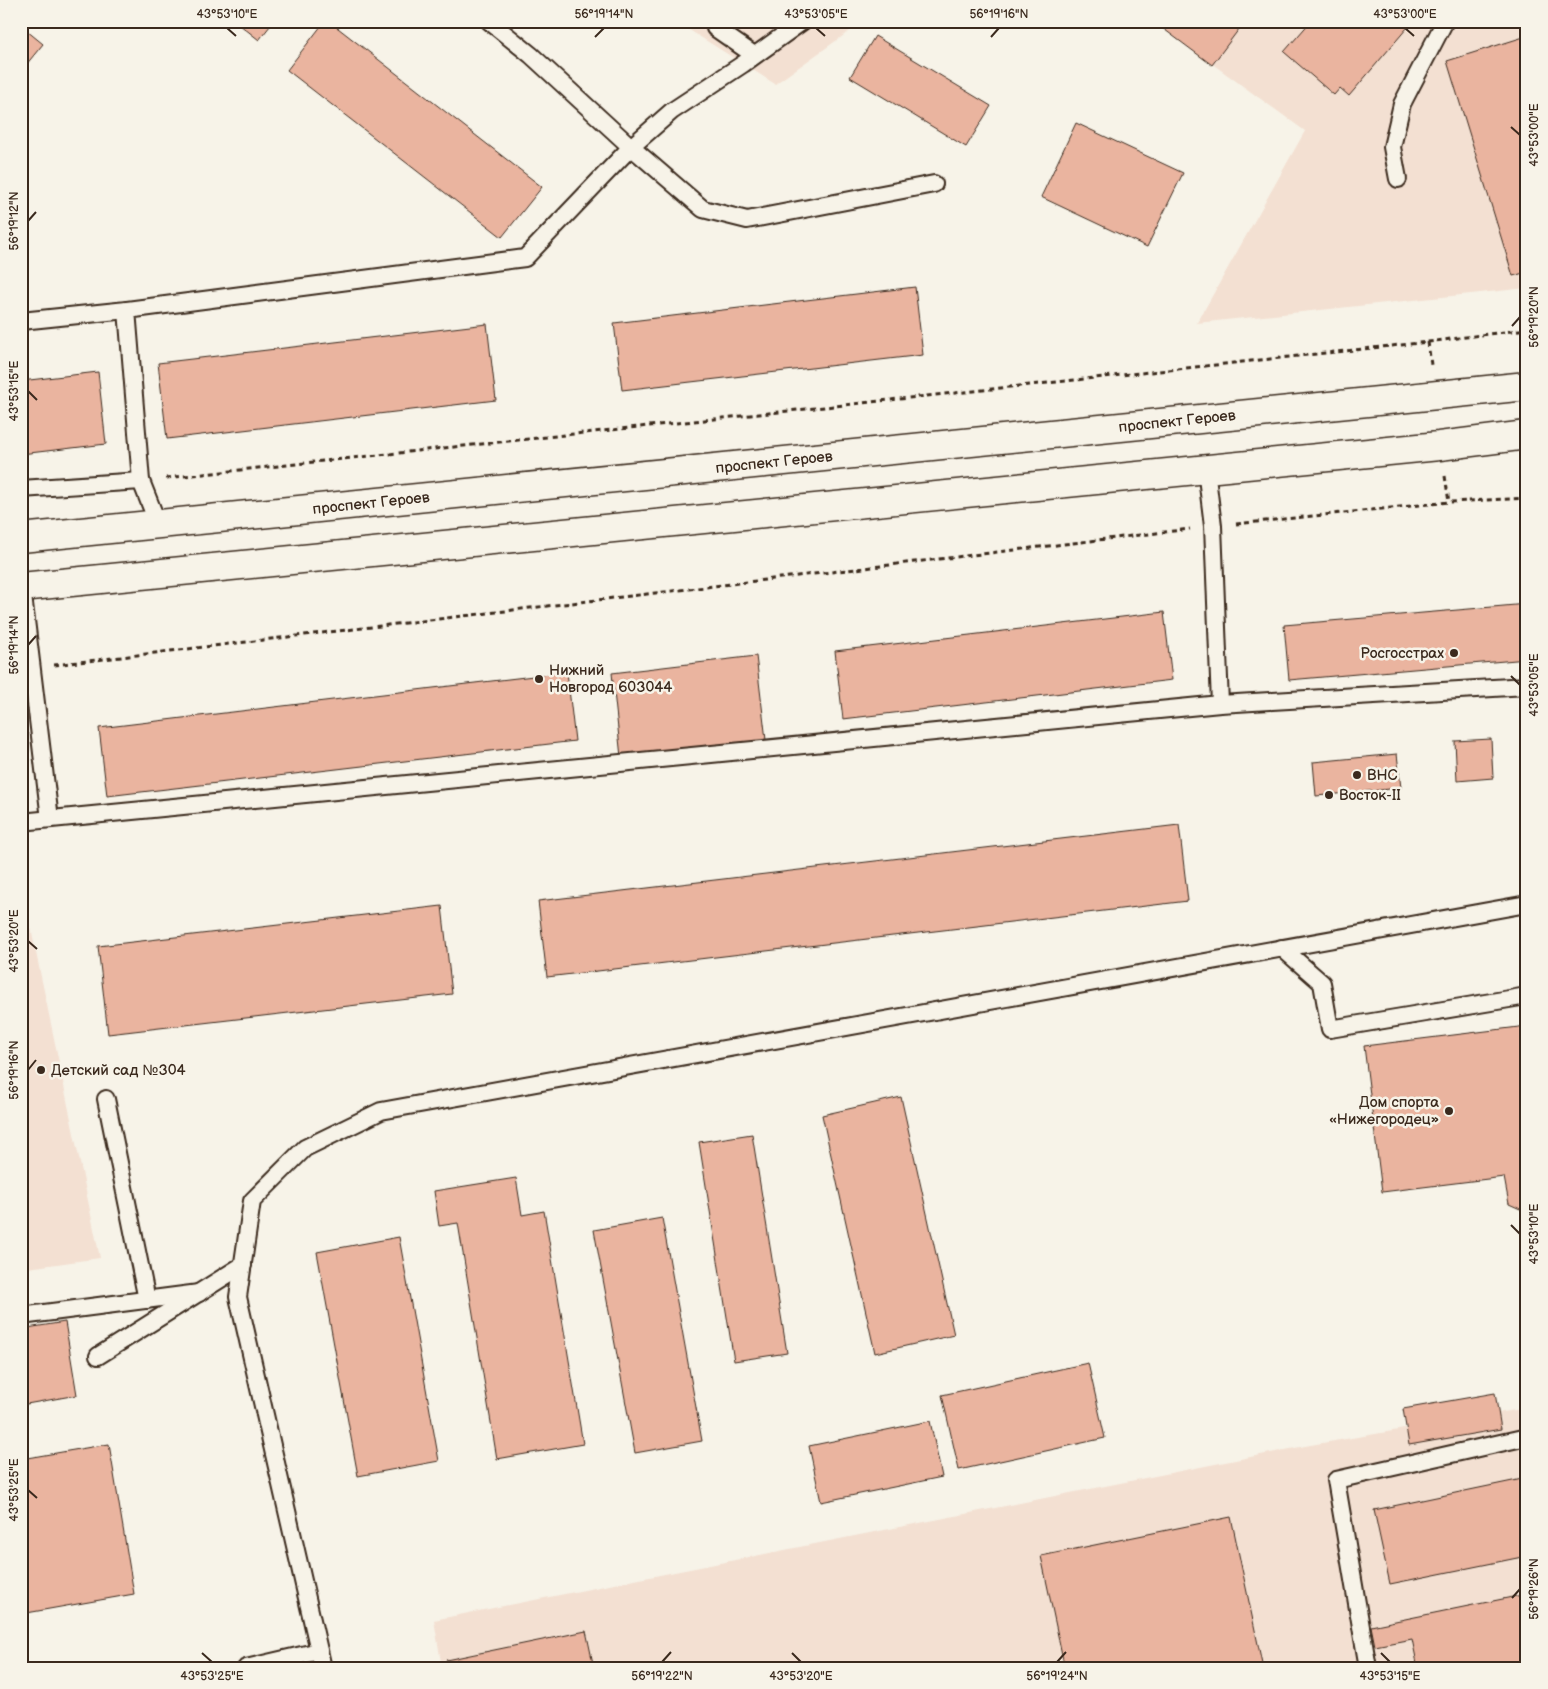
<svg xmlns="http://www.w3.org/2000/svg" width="1548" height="1689" viewBox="0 0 1548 1689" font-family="'Balsamiq Sans',sans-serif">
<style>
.built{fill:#f3e0d2}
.building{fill:#eab49f;stroke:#3b2a1e}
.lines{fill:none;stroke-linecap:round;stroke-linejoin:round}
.lane-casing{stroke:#3b2a1e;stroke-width:20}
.secondary-casing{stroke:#3b2a1e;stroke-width:31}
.path{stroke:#3b2a1e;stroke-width:3;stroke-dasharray:5 4;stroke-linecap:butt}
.lane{stroke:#f7f3e8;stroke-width:16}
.secondary{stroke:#f7f3e8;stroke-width:28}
.ticks{fill:none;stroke:#3b2a1e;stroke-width:2}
.poi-dot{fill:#3b2a1e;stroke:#f7f3e8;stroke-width:2}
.labels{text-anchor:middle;stroke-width:5;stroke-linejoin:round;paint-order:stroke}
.street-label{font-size:15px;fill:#3b2a1e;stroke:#f7f3e8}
.poi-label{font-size:15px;fill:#3b2a1e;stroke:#f7f3e8;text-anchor:start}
.neatline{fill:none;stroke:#3b2a1e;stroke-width:2}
.ticks-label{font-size:12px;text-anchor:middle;fill:#3b2a1e}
</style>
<rect width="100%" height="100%" fill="#f7f3e8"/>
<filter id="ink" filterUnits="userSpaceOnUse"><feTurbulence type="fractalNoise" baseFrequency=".02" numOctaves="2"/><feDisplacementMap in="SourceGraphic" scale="10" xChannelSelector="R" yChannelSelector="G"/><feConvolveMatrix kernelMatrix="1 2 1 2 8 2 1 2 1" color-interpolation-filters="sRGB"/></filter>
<g filter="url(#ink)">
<g class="built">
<path d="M675,21H864L775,84Z"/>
<path d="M1153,21H1527V288L1197,323L1305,131Z"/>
<path d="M21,881L100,1258L21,1269Z"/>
<path d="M1527,1408V1668H442L434,1620L1305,1446Z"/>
</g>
<g class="building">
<path d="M235,21H274L259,40Z"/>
<path d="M325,21H329L542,187L502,237L287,70Z"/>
<path d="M1153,21H1245L1212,65Z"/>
<path d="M1311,21H1413L1349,96L1340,88L1334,95L1284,52Z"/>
<path d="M21,26L43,44L21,71Z"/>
<path d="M875,36L991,106L966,147L850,77Z"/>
<path d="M1527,36V272L1513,276L1447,61Z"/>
<path d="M1076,123L1183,173L1147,247L1041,197Z"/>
<path d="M915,287L923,355L622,390L614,323Z"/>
<path d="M487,324L496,400L167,439L158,363Z"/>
<path d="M98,372L106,444L21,454V381Z"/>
<path d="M1527,604V659L1289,680L1284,625Z"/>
<path d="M1164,612L1172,680L843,719L835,651Z"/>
<path d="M756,656L766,740L621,757L612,673Z"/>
<path d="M567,672L575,741L107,796L99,728Z"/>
<path d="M1491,739L1493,778L1457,781L1455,741Z"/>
<path d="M1397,754L1401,788L1316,796L1313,762Z"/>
<path d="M1179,825L1188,901L547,977L538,901Z"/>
<path d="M442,906L452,994L108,1034L98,946Z"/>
<path d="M1527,1026V1212L1509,1204L1504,1177L1382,1192L1364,1046Z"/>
<path d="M901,1097L954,1335L875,1353L822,1115Z"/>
<path d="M752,1134L787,1353L734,1361L699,1142Z"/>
<path d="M516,1178L522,1215L544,1211L583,1444L497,1459L458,1223L439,1226L434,1191Z"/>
<path d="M662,1218L702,1441L635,1453L594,1230Z"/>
<path d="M399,1237L439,1461L358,1476L317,1252Z"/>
<path d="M65,1322L77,1395L21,1405V1329Z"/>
<path d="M1088,1363L1105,1438L959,1470L942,1395Z"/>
<path d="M1495,1393L1501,1429L1409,1445L1403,1409Z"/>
<path d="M930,1421L942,1477L821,1502L809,1446Z"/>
<path d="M109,1444L134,1594L21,1614V1459Z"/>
<path d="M1527,1478V1556L1390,1584L1374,1510Z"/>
<path d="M1231,1517L1263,1668H1049L1064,1664L1041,1556Z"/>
<path d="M1527,1594V1668H1418L1412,1639L1375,1646L1371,1626Z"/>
<path d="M586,1631L594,1668H447L446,1660Z"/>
</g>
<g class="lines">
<g class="lane-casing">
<g id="lane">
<path d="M489,21L531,55L631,147L703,209L747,220L934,184"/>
<path d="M714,21L715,28L754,55"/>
<path d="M1398,179L1392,147L1402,104L1445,21"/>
<path d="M21,321L127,310"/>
<path d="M1206,469L1213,526L1220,704"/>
<path d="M21,489L141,481"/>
<path d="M158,524L141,481L127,310L525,258L631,147L672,111L743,64L803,21"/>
<path d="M22,587L50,819"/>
<path d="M21,822L1220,704L1527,686"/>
<path d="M1282,948L1322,983L1330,1029L1527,996"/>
<path d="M106,1099L147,1300"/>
<path d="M21,1316L199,1293"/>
<path d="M98,1356L243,1265"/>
<path d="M1367,1662L1336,1480L1527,1437"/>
<path d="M246,1668L319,1651"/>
<path d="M323,1668L238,1297L252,1201L305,1148L381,1111L1527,904"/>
</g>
</g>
<g class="secondary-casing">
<g id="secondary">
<path d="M21,538L1527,386"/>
<path d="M21,587L1439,446L1527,435"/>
</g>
</g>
<g class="path">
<path d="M1428,342L1431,365"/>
<path d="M1445,476L1449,502"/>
<path d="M166,478L1428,342L1527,329"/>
<path d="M1236,524L1449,502L1527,498"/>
<path d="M54,665L1190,529"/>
</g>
<use href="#lane" class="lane"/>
<use href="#secondary" class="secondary"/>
</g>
</g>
<path class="ticks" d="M227,28L236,36M816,28L825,36M1405,28L1414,36M595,37L604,28M991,37L999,28M1511,127L1520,135M28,221L36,212M1512,326L1520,317M28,391L37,400M28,645L36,636M1511,676L1520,685M28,941L37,949M28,1070L36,1060M1511,1225L1520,1234M28,1490L37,1498M1512,1598L1520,1589M202,1653L212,1662M792,1653L801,1662M1381,1653L1390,1662M662,1662L671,1652M1057,1662L1066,1652"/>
<g class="poi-dot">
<circle cx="1454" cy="653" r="5"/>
<circle cx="539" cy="679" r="5"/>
<circle cx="1357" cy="775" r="5"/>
<circle cx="1329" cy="795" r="5"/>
<circle cx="41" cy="1070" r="5"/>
<circle cx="1449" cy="1111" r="5"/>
</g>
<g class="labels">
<g class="street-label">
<text transform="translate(1177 421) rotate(-6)" y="5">проспект Героев</text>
<text transform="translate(774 462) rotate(-6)" y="5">проспект Героев</text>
<text transform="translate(371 503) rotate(-6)" y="5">проспект Героев</text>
</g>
<g class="poi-label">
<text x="1444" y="658" text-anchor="end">Росгосстрах</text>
<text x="549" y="675">Нижний<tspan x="549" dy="17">Новгород 603044</tspan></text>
<text x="1367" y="780">ВНС</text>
<text x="1339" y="800">Восток-II</text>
<text x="51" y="1075">Детский сад №304</text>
<text x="1439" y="1107" text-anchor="end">Дом спорта<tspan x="1439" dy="17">«Нижегородец»</tspan></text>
</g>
</g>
<rect width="1548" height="1689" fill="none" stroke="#f7f3e8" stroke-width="55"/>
<rect x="28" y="28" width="1492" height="1634" class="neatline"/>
<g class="ticks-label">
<text x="227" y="18">43°53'10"E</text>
<text x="604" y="18">56°19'14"N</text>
<text x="816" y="18">43°53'05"E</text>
<text x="999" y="18">56°19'16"N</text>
<text x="1405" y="18">43°53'00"E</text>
<text transform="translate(1534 135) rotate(-90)" y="4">43°53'00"E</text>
<text transform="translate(14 221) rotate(-90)" y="4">56°19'12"N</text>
<text transform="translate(1534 317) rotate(-90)" y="4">56°19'20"N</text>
<text transform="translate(14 391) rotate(-90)" y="4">43°53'15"E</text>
<text transform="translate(14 645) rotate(-90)" y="4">56°19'14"N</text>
<text transform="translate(1534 685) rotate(-90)" y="4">43°53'05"E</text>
<text transform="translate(14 941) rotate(-90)" y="4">43°53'20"E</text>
<text transform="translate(14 1070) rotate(-90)" y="4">56°19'16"N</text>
<text transform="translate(1534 1234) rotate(-90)" y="4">43°53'10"E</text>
<text transform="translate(14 1490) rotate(-90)" y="4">43°53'25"E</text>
<text transform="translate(1534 1589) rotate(-90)" y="4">56°19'26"N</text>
<text x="212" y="1680">43°53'25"E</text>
<text x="662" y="1680">56°19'22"N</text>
<text x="801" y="1680">43°53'20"E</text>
<text x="1057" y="1680">56°19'24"N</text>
<text x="1390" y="1680">43°53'15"E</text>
</g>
</svg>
